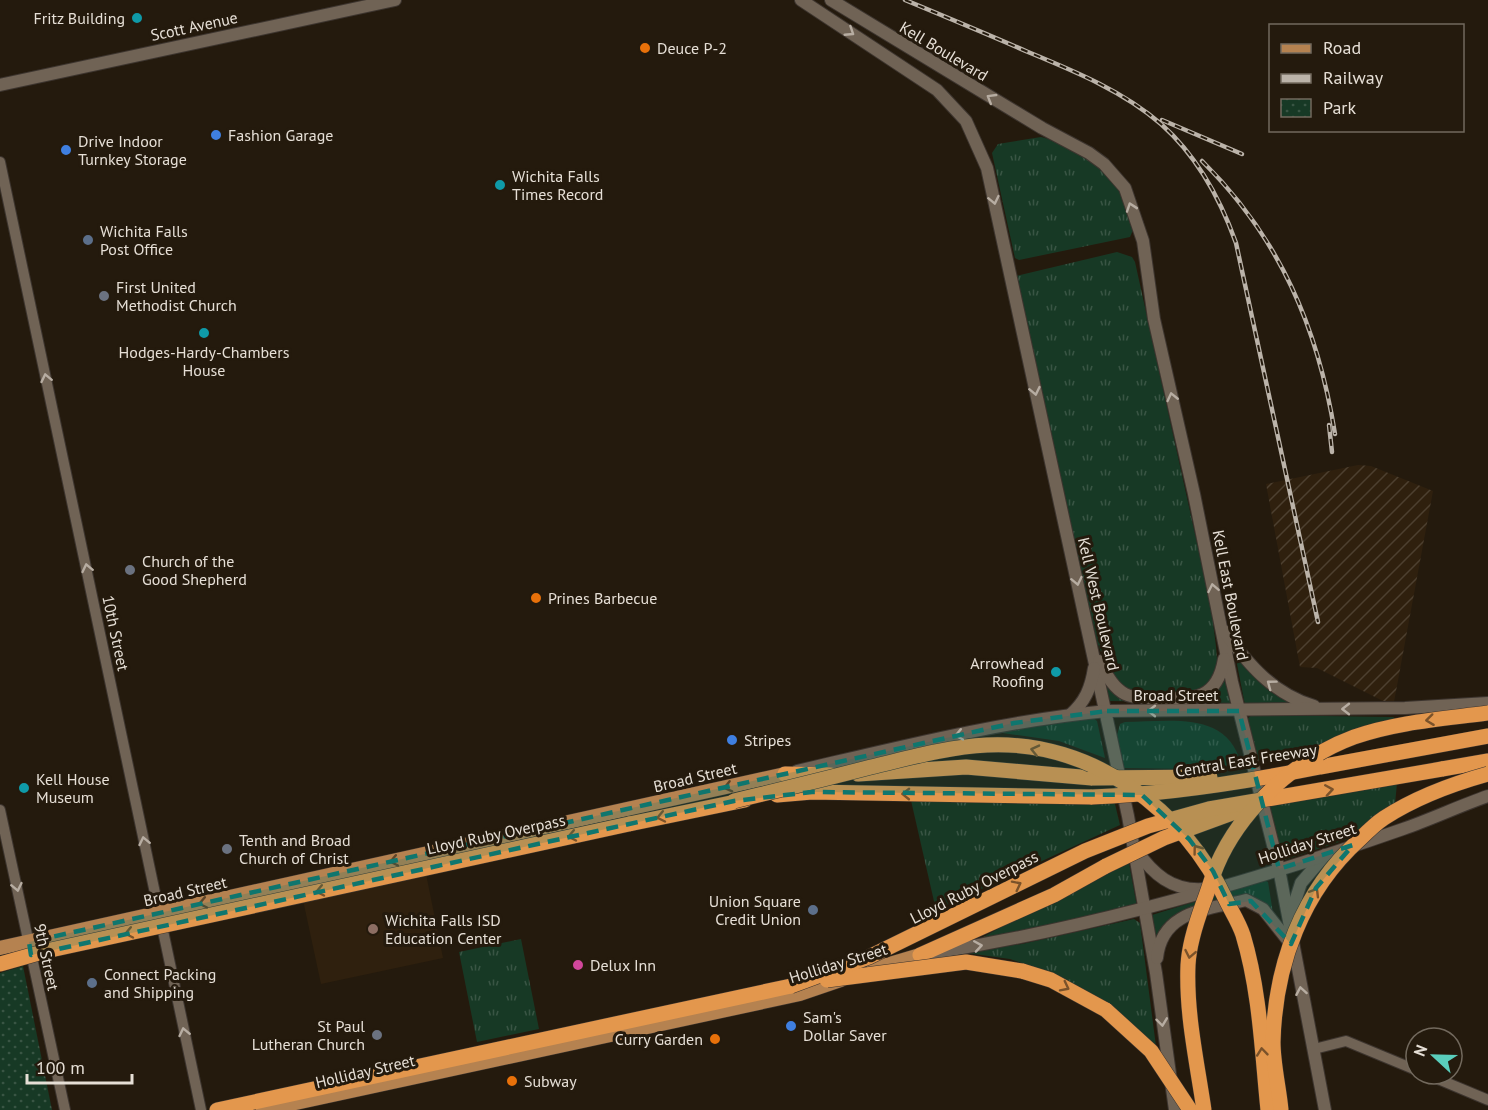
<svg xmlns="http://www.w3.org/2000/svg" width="1488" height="1110" viewBox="0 0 1488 1110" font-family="'PT Sans',sans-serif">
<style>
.built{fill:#2f200e}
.industrial{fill:url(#industrial-furrows)}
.grass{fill:url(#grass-tufts)}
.park{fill:url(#park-dots)}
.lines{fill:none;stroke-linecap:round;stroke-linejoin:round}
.tertiary-casing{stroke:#3d352f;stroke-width:12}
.secondary-casing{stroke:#3d352f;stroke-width:14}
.primary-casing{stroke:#3d352f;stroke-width:15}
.motorway-casing{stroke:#3d352f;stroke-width:16}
.tertiary{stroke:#706355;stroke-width:10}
.secondary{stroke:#706355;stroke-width:12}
.primary{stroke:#b58250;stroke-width:14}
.motorway{stroke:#e3974d;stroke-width:15}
.rail-casing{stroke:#bbb3a9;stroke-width:4.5}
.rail{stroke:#241a0d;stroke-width:2;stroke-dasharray:7;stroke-linecap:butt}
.motorway-bridge-casing{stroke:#3d352f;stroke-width:16;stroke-linecap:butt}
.motorway-bridge{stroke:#e3974d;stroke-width:15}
.oneway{stroke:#b7ada2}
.oneway2{stroke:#7a522a}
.oneway3{stroke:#5e4428}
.marked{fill:#0f766e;fill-opacity:0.2;stroke:#0f766e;stroke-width:4.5;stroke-dasharray:12 8;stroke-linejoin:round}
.culture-dot{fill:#0f9aa8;stroke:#241a0d;stroke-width:2}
.food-dot{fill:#e8710a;stroke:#241a0d;stroke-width:2}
.shop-dot{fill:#3f7fe0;stroke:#241a0d;stroke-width:2}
.service-dot{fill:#5c6f8a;stroke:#241a0d;stroke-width:2}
.worship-dot{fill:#6b7280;stroke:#241a0d;stroke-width:2}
.education-dot{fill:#8d6e63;stroke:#241a0d;stroke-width:2}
.hotel-dot{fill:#d1479c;stroke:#241a0d;stroke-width:2}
.labels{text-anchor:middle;stroke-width:6;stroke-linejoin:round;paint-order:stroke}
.poi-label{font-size:16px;fill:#e6dfd6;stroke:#241a0d;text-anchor:start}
.street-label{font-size:16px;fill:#e6dfd6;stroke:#241a0d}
</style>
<defs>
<pattern id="industrial-furrows" width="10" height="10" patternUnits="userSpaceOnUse" patternTransform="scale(1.5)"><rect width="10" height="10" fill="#2f200e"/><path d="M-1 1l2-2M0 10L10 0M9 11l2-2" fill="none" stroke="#4d4030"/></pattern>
<pattern id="grass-tufts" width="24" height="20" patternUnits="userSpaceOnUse" patternTransform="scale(1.5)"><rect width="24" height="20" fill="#173925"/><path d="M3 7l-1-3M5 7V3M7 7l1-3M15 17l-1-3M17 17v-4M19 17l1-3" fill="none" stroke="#395544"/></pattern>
<pattern id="park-dots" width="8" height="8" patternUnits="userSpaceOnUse" patternTransform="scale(1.5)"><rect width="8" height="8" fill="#173925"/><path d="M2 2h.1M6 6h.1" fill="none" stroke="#395544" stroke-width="1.8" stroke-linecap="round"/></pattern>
</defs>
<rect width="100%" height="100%" fill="#241a0d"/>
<path class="built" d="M426,874L443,958L321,984L303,900Z"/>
<path class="industrial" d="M1358,465L1371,466L1433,491L1394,702L1383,701L1317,668L1300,667L1266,484Z"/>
<g class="grass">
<path d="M1041,137C1066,143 1109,164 1119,189C1125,201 1129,216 1133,230L1130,237L1019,260L1015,258L992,153L998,144Z"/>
<path d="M1117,252L1132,257L1135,262L1212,611C1213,628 1217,646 1217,663C1215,704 1157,692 1129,692L1112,677L1089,624L1016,276Z"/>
<path d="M1235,654L1269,691L1295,706L1245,705Z"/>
<path d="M1223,670L1232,703L1109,701L1105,684L1190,701Z"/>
<path d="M1252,715L1393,717L1396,719L1308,754L1256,761L1248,718Z"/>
<path d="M1093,718L1097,721L1105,758L1059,741L996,732Z"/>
<path d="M1125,722C1170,722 1227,710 1241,764L1190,769L1124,768L1117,735L1120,724Z"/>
<path d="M1397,783L1395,804L1348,839L1282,861L1267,806Z"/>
<path d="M910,796L1114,800L1120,825L936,910Z"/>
<path d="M1129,863L1137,907L976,941L1103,871Z"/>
<path d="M1264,880L1268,882L1273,913L1263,904L1179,914L1165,924L1156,942L1152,915Z"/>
<path d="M1134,919L1140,923L1157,1054L1048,972L1010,959L959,952L1022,944Z"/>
<path d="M521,939L539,1029L477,1042L459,952Z"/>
</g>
<path class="park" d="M23,966L52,1110H0V973Z"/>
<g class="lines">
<g class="tertiary-casing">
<g id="tertiary">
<path d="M0,162L201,1110"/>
<path d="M0,810L65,1110"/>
<path d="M1314,1049L1346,1041L1416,1070"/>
<path d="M1426,1074L1488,1100"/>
</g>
</g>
<g class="secondary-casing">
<g id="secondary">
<path d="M801,0L937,90L966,121L987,168L1128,816L1156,973L1175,1110"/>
<path d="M831,0L1042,128L1089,153L1104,164L1125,188L1143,241L1154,319L1194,494L1232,682L1279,869L1325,1110"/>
<path d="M0,85L395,0"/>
<path d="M1224,631C1248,664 1273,694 1314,706"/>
<path d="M1099,661C1106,673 1112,687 1125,694C1134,699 1147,697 1157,698C1193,699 1217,701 1224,659"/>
<path d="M1070,715C1085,702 1091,688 1094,668"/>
<path d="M797,771C900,747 1002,721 1107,711L1405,708L1488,703"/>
<path d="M1136,850C1153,874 1172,891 1203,889"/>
<path d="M1290,917L1301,883L1325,855"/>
<path d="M933,953C1094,927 1249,883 1403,829C1432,819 1459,806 1488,796"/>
<path d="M1157,958C1162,910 1207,910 1246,900L1263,909L1290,943"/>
</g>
</g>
<g class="primary-casing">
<g id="primary">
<path d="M0,948L785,774"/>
<path d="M873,969L920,955"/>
<path d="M263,1110L800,994L841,980"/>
</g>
</g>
<g class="motorway-casing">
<g id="motorway">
<path d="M1320,767L1488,736"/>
<path d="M1442,769L1488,761"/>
<path d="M785,774L831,775"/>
<path d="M858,774L966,767L1092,778"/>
<path d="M777,795L812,792L1092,797"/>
<path d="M629,824L745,800"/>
<path d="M920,955L1054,895L1106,866"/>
<path d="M1022,971L1051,980L1106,1010"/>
<path d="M217,1110L791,986"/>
</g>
</g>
<use href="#tertiary" class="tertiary"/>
<use href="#secondary" class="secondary"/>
<use href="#primary" class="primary"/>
<use href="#motorway" class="motorway"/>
<g class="rail-casing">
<g id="rail">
<path d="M905,0C946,17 987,34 1028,52C1074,71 1123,91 1161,124C1197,156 1220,198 1236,243L1318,622"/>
<path d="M1162,120L1242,154"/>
<path d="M1202,161C1280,238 1318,328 1335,434"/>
<path d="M1329,425L1332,452"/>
</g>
</g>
<use href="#rail" class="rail"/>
<g class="motorway-bridge-casing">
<g id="motorway-bridge">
<path d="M1092,778L1210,777"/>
<path d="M1092,797C1168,794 1245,782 1320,767"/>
<path d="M734,801C779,790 825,779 871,767C909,758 947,747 987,745C1092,740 1185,810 1227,902C1232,912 1239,923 1243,935C1260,991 1262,1052 1268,1110"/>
<path d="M1106,866L1164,838L1235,812"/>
<path d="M0,964L46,951L629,824"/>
<path d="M827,980L966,962L1022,971"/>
<path d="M791,986L869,957L1085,851L1148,826L1209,809L1442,769"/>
<path d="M1106,1010L1151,1051L1190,1110"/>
<path d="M1204,1110C1197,1062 1186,1014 1188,965C1189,945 1196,923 1203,904C1208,891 1212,877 1217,865C1241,809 1297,758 1354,737C1397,722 1443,719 1488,713"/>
<path d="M1281,1110C1279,1088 1273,1064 1273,1042C1275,965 1302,891 1360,839C1367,832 1375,824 1384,818C1415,798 1452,784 1488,774"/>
</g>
</g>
<use href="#motorway-bridge" class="motorway-bridge"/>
</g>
<defs><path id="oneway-chevron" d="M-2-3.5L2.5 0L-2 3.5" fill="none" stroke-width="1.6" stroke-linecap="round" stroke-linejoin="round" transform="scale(1.5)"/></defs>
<g class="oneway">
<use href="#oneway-chevron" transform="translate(850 32) rotate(33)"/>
<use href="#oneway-chevron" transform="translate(991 98) rotate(-149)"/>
<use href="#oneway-chevron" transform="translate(994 200) rotate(78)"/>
<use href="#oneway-chevron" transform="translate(1131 207) rotate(-109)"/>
<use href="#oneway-chevron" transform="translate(46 378) rotate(-102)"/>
<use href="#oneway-chevron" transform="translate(1035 391) rotate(78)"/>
<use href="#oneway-chevron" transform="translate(1172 397) rotate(-103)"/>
<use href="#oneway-chevron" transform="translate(87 568) rotate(-102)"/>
<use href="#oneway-chevron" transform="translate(1077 581) rotate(78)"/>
<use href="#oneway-chevron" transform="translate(1213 588) rotate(-101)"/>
<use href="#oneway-chevron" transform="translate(1271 684) rotate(-143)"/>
<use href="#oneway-chevron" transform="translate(1346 709) rotate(180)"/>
<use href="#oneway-chevron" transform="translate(1152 711) rotate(180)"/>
<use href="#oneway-chevron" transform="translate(959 735) rotate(168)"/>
<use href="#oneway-chevron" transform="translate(144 841) rotate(-102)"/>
<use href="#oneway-chevron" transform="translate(17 887) rotate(78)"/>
<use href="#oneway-chevron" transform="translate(978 946) rotate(-9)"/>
<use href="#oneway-chevron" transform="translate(1301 991) rotate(-100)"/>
<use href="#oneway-chevron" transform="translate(1162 1022) rotate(83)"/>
<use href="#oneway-chevron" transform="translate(184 1032) rotate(-102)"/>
</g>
<g class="oneway2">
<use href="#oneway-chevron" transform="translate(1430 720) rotate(173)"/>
<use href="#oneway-chevron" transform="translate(1035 750) rotate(-167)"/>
<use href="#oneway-chevron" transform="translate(1329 790) rotate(-9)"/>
<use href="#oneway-chevron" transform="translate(906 794) rotate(-179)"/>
<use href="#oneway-chevron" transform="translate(661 817) rotate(168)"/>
<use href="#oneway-chevron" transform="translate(572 836) rotate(168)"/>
<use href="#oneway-chevron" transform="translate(1197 849) rotate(-127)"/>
<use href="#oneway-chevron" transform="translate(1017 885) rotate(-27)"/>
<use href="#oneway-chevron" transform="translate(320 891) rotate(168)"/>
<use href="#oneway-chevron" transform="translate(1315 892) rotate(-59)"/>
<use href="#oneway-chevron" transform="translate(129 933) rotate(168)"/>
<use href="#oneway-chevron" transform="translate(1190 954) rotate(101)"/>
<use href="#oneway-chevron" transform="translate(1065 987) rotate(27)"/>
<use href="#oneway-chevron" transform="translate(1262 1052) rotate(-96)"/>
</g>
<g class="oneway3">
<use href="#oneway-chevron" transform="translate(728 787) rotate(166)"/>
<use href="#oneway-chevron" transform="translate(394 861) rotate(168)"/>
<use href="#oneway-chevron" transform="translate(203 903) rotate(168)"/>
</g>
<path class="marked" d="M1107,711H1239L1279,869L1353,845L1316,888L1291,944L1251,901L1229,904L1213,871L1189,839L1142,795L812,792L734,801L31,955L29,942L1014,723Z"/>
<g class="culture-dot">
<circle cx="137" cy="18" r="6"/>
<circle cx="500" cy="185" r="6"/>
<circle cx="204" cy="333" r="6"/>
<circle cx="1056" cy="672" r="6"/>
<circle cx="24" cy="788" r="6"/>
</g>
<g class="food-dot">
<circle cx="645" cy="48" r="6"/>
<circle cx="536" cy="598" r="6"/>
<circle cx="715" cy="1039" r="6"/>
<circle cx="512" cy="1081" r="6"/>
</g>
<g class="shop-dot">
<circle cx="216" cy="135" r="6"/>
<circle cx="66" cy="150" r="6"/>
<circle cx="732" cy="740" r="6"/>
<circle cx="791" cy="1026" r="6"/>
</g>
<g class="service-dot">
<circle cx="88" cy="240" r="6"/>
<circle cx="813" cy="910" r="6"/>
<circle cx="92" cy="983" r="6"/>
</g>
<g class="worship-dot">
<circle cx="104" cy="296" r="6"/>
<circle cx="130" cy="570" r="6"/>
<circle cx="227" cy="849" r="6"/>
<circle cx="377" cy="1035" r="6"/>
</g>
<circle class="education-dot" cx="373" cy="929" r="6"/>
<circle class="hotel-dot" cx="578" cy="965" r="6"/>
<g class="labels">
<g class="poi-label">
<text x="125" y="24" text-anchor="end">Fritz Building</text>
<text x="657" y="54">Deuce P-2</text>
<text x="228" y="141">Fashion Garage</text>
<text x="78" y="147">Drive Indoor<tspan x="78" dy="18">Turnkey Storage</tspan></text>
<text x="512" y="182">Wichita Falls<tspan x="512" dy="18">Times Record</tspan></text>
<text x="100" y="237">Wichita Falls<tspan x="100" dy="18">Post Office</tspan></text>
<text x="116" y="293">First United<tspan x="116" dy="18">Methodist Church</tspan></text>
<text x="204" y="358" text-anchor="middle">Hodges-Hardy-Chambers<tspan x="204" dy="18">House</tspan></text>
<text x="142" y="567">Church of the<tspan x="142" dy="18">Good Shepherd</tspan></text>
<text x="548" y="604">Prines Barbecue</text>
<text x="1044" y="669" text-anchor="end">Arrowhead<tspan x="1044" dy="18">Roofing</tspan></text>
<text x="744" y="746">Stripes</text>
<text x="36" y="785">Kell House<tspan x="36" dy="18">Museum</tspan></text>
<text x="239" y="846">Tenth and Broad<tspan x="239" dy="18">Church of Christ</tspan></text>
<text x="801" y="907" text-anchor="end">Union Square<tspan x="801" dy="18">Credit Union</tspan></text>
<text x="385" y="926">Wichita Falls ISD<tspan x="385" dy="18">Education Center</tspan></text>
<text x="590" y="971">Delux Inn</text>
<text x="104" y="980">Connect Packing<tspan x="104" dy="18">and Shipping</tspan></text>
<text x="803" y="1023">Sam's<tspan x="803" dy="18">Dollar Saver</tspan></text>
<text x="365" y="1032" text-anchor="end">St Paul<tspan x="365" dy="18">Lutheran Church</tspan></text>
<text x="703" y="1045" text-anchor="end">Curry Garden</text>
<text x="524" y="1087">Subway</text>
</g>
<g class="street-label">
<text transform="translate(194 26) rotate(-12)" y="6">Scott Avenue</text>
<text transform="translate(944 51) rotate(31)" y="6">Kell Boulevard</text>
<text transform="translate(1231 595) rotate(79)" y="6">Kell East Boulevard</text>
<text transform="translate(1099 604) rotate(77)" y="6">Kell West Boulevard</text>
<text transform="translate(116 633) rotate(78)" y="6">10th Street</text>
<text x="1176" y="701">Broad Street</text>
<text transform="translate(1246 760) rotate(-9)" y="6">Central East Freeway</text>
<text transform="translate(695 777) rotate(-13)" y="6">Broad Street</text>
<text transform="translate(496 834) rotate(-12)" y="6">Lloyd Ruby Overpass</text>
<text transform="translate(1307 843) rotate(-18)" y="6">Holliday Street</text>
<text transform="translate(974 887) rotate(-27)" y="6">Lloyd Ruby Overpass</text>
<text transform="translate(185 891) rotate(-13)" y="6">Broad Street</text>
<text transform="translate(47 957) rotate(78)" y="6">9th Street</text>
<text transform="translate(838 963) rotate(-17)" y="6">Holliday Street</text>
<text transform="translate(365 1071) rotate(-13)" y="6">Holliday Street</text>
</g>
</g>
<rect x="1269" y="24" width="195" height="108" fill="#241a0d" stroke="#72695d" stroke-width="1.5"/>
<rect x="1281" y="44" width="30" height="9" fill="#b58250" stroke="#72695d" stroke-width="1.5"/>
<text x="1323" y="54" font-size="18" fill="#e6dfd6">Road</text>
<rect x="1281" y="74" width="30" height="9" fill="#bbb3a9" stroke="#72695d" stroke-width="1.5"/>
<text x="1323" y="84" font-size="18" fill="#e6dfd6">Railway</text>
<rect x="1281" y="99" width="30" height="18" fill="url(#park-dots)" stroke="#72695d" stroke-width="1.5"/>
<text x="1323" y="114" font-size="18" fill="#e6dfd6">Park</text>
<g transform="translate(1434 1056) rotate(292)"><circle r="28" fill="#241a0d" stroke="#72695d" stroke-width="1.5"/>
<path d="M0-4.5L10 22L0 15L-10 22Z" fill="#5acebc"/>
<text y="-9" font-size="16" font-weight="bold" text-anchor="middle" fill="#e6dfd6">N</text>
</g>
<path d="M27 1074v9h105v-9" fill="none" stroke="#e6dfd6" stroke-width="3"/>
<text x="36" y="1074" font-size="18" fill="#e6dfd6" stroke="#241a0d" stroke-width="4.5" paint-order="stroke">100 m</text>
</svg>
